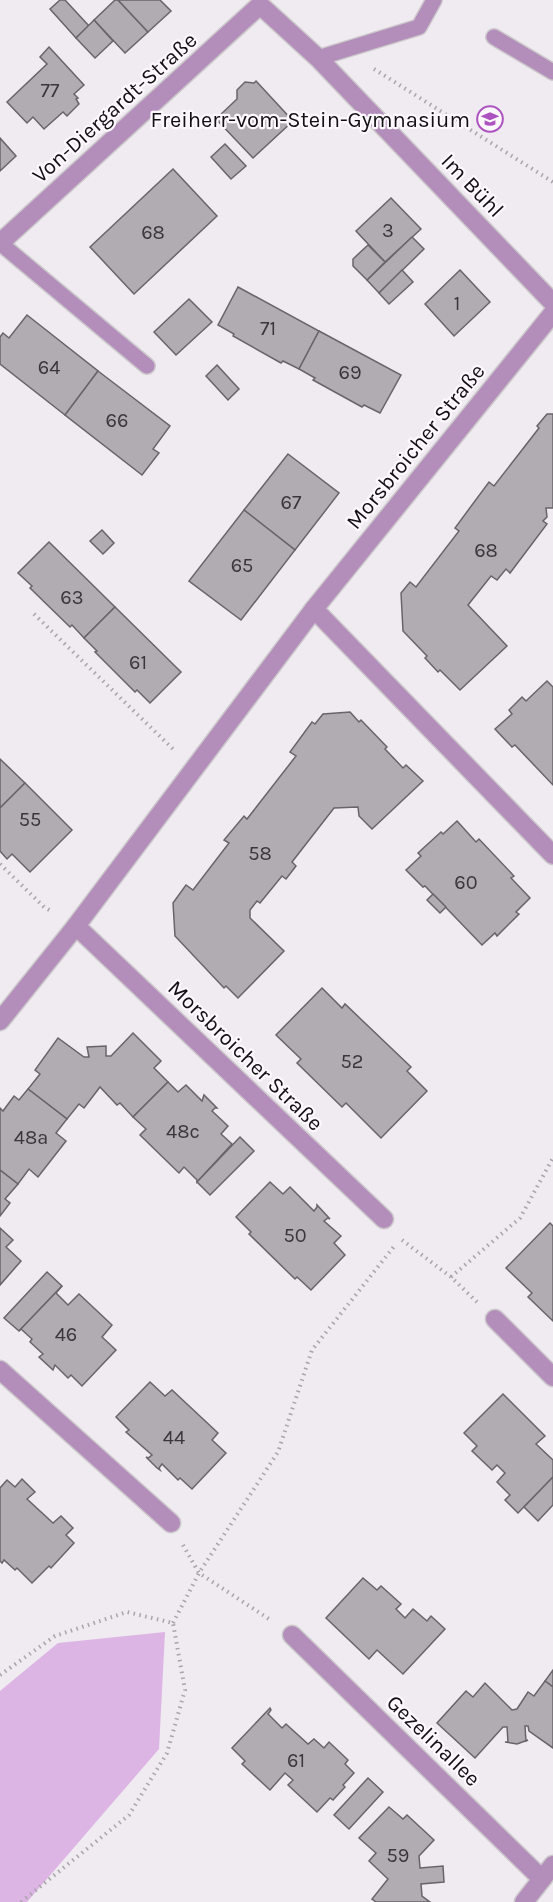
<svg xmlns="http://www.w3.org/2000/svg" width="553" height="1902" viewBox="0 0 553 1902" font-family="Karla,sans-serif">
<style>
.green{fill:#ddb5e5}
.building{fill:#b0acb1;stroke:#686469;stroke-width:1.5}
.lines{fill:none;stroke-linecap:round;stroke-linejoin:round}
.lane-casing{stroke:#ccc8cc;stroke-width:18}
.street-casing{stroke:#ccc8cc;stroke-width:21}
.path{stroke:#a8a5a9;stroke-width:4;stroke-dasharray:1.5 4.5;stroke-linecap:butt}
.lane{stroke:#b38eba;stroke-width:15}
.street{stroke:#b38eba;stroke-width:18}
.labels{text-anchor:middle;stroke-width:4.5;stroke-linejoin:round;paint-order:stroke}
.number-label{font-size:20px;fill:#3a373a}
.street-label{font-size:22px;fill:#121012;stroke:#fcf8fd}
.poi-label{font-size:22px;fill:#121012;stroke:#fcf8fd;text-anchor:end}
</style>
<rect width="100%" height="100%" fill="#efebf0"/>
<path class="green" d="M165,1632L159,1749L27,1902H0V1691L58,1643Z"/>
<g class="building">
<path d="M60,0H65L89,26L76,38L50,9Z"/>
<path d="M115,0H118L148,32L125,53L94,20Z"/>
<path d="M118,0H160L171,11L148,32Z"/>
<path d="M94,20L113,41L95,58L76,38Z"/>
<path d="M49,47L84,85L74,94L78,98L76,99L79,104L67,116L63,112L44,129L33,117L27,123L7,102L47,64L40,57Z"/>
<path d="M256,81L293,121L253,158L216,119L237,99V90L245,82L254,83Z"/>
<path d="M0,138L16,156L0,171Z"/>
<path d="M225,144L246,166L231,179L211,157Z"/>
<path d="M173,169L217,216L134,294L90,247Z"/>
<path d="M391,198L421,229L385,262L356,231Z"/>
<path d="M412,237L424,249L379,293L367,280Z"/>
<path d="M368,245L385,262L367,280L353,266V259Z"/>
<path d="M402,270L413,282L389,304L379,293Z"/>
<path d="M460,270L490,302L454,336L425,304Z"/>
<path d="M238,287L319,331L299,369L283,361L281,363L233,336L234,334L218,325Z"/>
<path d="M189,299L212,322L176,355L154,332Z"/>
<path d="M27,315L98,371L65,415L0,364V337L3,333L9,338Z"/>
<path d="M319,331L401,375L380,413L364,405L362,407L313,380L315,378L299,369Z"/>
<path d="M217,365L239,389L228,400L206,376Z"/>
<path d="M98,371L170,426L153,449L159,453L142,475L65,415Z"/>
<path d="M547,414H553V508H546L547,517L543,521L547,524L510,573L506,569L497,580L491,576L468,605L507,646L460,690L440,670L438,672L425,658L427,656L403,631L401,593L410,582L416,587L459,531L455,528L489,482L494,486L539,428L537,426Z"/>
<path d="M288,454L339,493L295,550L244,510Z"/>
<path d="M244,510L295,550L241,620L189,581Z"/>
<path d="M102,530L114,543L103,554L90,541Z"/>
<path d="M49,542L115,607L84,638L72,625L70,627L30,588L32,586L18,573Z"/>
<path d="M115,607L181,672L150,703L137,690L135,692L95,652L97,651L84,638Z"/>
<path d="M547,681L553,687V785L515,745L512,747L495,729L512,714L509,710L522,697L526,701Z"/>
<path d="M350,712L359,722L361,720L387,747L385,749L403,768L406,765L423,781L372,829L359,816L358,807L334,808L292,862L296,866L286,879L282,876L260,903L257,901L250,910V918L284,951L238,998L226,986L224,988L175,936L173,903L186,885L193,890L229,843L224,840L244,816L247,819L296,756L290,752L312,722L315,724L323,714Z"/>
<path d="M0,759L25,783L0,808Z"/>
<path d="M25,783L72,830L30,872L12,854L7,859L0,851V808Z"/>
<path d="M457,821L476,842L479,839L514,876L511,878L530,898L516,912L519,914L497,936L495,933L482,945L425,886L423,887L406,870L421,856L418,853L441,832L443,834Z"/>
<path d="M433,894L446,907L440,913L427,900Z"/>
<path d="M322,988L342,1008L345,1004L411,1067L407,1071L427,1091L381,1138L346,1103L342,1107L297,1063L301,1059L276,1035Z"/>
<path d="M133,1033L161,1061L154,1068L168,1082L133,1117L120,1103L117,1105L100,1087L84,1108L79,1104L67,1119L28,1089L40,1074L35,1070L58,1038L84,1057H89L87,1047L106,1046V1056H111Z"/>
<path d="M168,1082L178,1092L186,1085L202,1101L204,1095L217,1108H215L212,1111L228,1126L221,1134L232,1144L197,1182V1180L184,1167L179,1173L140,1135L146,1129L133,1117Z"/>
<path d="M28,1089L67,1119L56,1133L66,1141L38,1177L29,1169L18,1184L0,1170V1108L3,1111L14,1096L19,1100Z"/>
<path d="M240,1137L254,1151L210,1195L197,1182Z"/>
<path d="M0,1170L18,1184L5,1199L10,1203L0,1216Z"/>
<path d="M270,1182L283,1194L290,1187L314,1211L317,1207V1205L330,1219L328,1218L324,1221L341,1236L334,1243L345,1255L311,1290L297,1277L295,1279L249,1234L251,1232L236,1217Z"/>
<path d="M550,1223L553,1226V1321L528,1297L532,1293L506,1268Z"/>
<path d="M0,1228L13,1240L6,1247L21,1261L0,1285Z"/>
<path d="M47,1272L62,1286L19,1331L4,1318Z"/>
<path d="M62,1286L56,1293L68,1305L79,1294L112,1325L102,1337L116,1350L82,1386L71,1375L68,1378L55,1365L53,1370L39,1357L43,1354L30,1342L32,1339L21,1329L19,1331Z"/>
<path d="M150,1382L165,1396L172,1390L218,1433L212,1440L226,1453L192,1489L180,1478L178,1480L162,1464L159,1468L160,1470L157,1468L146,1457L148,1458L152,1455L126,1432L129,1430L116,1417Z"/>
<path d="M503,1394L545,1436L536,1444L553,1460V1477L518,1513L505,1500L510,1495L497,1482L505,1473L497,1465L492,1470L472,1451L477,1446L464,1433Z"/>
<path d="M553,1477V1505L538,1521L524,1507Z"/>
<path d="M22,1479L35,1492L27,1499L53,1523L61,1516L73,1528L66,1535L74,1543L51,1568L49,1566L32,1583L17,1568L15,1570L4,1560L2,1563L0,1561V1488L7,1480L15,1487Z"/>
<path d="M363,1578L377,1590L381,1586L401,1604L396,1609L405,1618L413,1609L427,1621L431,1616L445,1629L403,1674L377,1650L369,1659L326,1618Z"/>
<path d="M553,1670V1687L545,1681Z"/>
<path d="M545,1681L553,1687V1748L529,1731L528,1726H525L526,1741L528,1740L517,1744L505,1742H508L507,1727H503L475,1758L437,1723L466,1691L473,1697L485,1683L512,1710L517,1709L528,1692L534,1696Z"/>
<path d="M270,1708L271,1710L268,1714L282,1728L286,1724L308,1744L314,1739L324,1748L329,1742L348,1760L345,1764L354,1773L343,1785L345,1787L333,1800L330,1798L317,1812L288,1785L293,1780L285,1773L270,1790L242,1764L245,1761L232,1748Z"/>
<path d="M368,1778L383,1792L349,1829L334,1815Z"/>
<path d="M389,1807L403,1819L407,1815L434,1840L419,1856L420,1868L443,1866L444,1882L421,1884L422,1896L430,1902H376L372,1899L388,1879L369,1861L376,1853L359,1838Z"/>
</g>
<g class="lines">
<g class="lane-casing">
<g id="lane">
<path d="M494,37L553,72"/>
<path d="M318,58L419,27L434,0"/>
<path d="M0,243L147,366"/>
</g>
</g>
<g class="street-casing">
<g id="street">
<path d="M0,243L260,5L318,58L553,303"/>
<path d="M314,609L553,855"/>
<path d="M76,926L384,1219"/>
<path d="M0,1021L76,926L314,609L553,313"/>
<path d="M495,1319L553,1377"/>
<path d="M0,1370L171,1523"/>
<path d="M292,1635L542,1879"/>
<path d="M524,1902L553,1865"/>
</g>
</g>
<g class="path">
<path d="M374,69L553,182"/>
<path d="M34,614L174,750"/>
<path d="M0,864L44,907L53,912"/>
<path d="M402,1240L451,1277L477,1302"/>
<path d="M451,1277L520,1218L553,1158"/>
<path d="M183,1545L199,1573L269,1619"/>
<path d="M173,1623L199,1573L278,1452L312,1350L396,1244"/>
<path d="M0,1675L55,1636L127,1612L173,1623L185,1690L167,1753L129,1815L21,1902"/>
</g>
<use href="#lane" class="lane"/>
<use href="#street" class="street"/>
</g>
<defs>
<g id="school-ring" transform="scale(1.35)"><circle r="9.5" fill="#fcf8fd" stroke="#ad53bf" stroke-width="1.5"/><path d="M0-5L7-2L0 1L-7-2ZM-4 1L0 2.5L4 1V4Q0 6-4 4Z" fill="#ad53bf"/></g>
</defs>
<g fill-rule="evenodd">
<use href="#school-ring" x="490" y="119"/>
</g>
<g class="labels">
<g class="number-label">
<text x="50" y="97">77</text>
<text x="388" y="237">3</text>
<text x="153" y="239">68</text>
<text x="457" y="310">1</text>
<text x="268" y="335">71</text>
<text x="49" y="374">64</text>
<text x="350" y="379">69</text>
<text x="117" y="427">66</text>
<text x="291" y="509">67</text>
<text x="486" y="557">68</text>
<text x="242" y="572">65</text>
<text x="72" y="604">63</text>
<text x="138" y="669">61</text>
<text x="30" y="826">55</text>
<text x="260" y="860">58</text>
<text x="466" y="889">60</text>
<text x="352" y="1068">52</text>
<text x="183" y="1138">48c</text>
<text x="31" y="1144">48a</text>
<text x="295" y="1242">50</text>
<text x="66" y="1341">46</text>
<text x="174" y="1444">44</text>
<text x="296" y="1767">61</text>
<text x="398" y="1862">59</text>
</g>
<g class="street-label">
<text transform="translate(114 107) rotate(-42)" y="8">Von-Diergardt-Straße</text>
<text transform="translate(473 185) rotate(46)" y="8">Im Bühl</text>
<text transform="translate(415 446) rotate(-51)" y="8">Morsbroicher Straße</text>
<text transform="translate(246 1055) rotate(44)" y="8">Morsbroicher Straße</text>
<text transform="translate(434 1740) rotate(44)" y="8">Gezelinallee</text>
</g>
<g class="poi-label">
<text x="470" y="127">Freiherr-vom-Stein-Gymnasium</text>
</g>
</g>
</svg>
